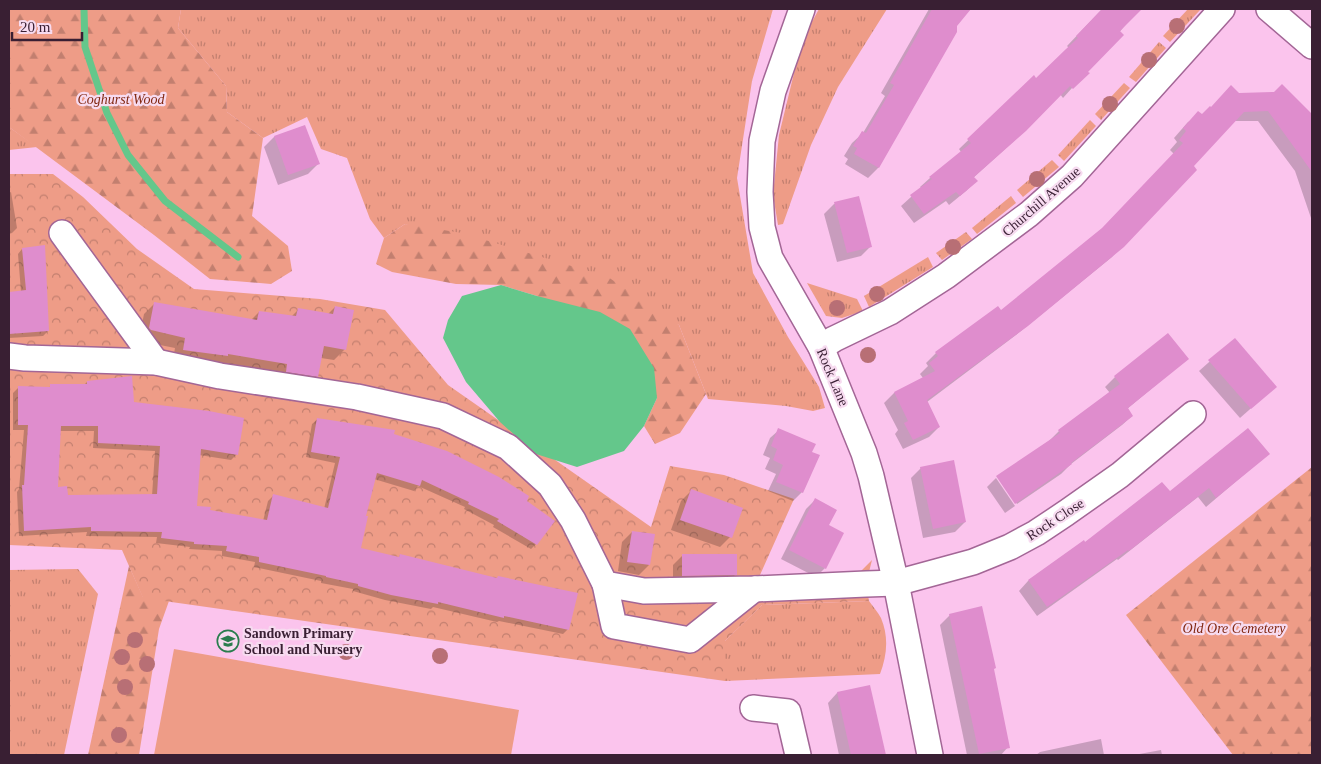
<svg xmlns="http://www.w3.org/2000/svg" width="1321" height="764" viewBox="0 0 1321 764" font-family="'Times New Roman',serif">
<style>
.grass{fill:url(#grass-tufts)}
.forest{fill:url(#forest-firs)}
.park{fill:url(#park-crowns)}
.pitch{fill:#ee9c87}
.water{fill:#64c78b}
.shadow{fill:#0003;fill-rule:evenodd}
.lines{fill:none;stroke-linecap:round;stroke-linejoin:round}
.stream{stroke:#64c78b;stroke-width:7}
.building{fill:#df8dcd;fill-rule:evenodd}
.minor-casing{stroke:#a36696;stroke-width:28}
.minor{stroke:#fff;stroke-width:25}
.tree{fill:#b86f75}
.labels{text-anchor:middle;stroke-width:4.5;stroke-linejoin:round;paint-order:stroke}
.park-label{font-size:14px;font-style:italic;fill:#822913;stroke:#f7dbf0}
.street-label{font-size:14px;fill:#391f33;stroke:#f7dbf0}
.poi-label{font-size:14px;font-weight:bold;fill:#391f33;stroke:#f7dbf0;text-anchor:start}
</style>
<defs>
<pattern id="grass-tufts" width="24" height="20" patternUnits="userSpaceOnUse" patternTransform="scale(1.25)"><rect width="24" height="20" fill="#ee9c87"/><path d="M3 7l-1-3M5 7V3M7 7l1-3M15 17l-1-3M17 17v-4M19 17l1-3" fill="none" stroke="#c27f6f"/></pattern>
<pattern id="forest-firs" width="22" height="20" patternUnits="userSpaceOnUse" patternTransform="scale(1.25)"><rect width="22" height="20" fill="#ee9c87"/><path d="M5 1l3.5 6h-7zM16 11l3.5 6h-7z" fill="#c27f6f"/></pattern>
<pattern id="park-crowns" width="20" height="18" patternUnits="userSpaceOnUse" patternTransform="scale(1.25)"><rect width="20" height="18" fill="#ee9c87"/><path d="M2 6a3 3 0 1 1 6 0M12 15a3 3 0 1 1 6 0" fill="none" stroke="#c27f6f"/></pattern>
</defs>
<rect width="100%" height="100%" fill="#fbc4ed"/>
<g class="grass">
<path d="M181,9H773L752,81L737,178L753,273L788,337L819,387L825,408L813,411L786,406L708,399L679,325L405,224L384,238L370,219L347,158L321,149L307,117L263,138L227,112L226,86L178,28Z"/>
<path d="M819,9H887L838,87L811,145L783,224L778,225L773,195L779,135L802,40Z"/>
<path d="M1188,9H1201L1170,42L1163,36Z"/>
<path d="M1159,42L1166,48L1136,82L1129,77Z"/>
<path d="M1124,83L1130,88L1101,120L1095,114Z"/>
<path d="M1090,120L1096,126L1064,161L1058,155Z"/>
<path d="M9,123V127L37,147L9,150Z"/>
<path d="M1052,160L1059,167L1023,197L1017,190Z"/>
<path d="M1011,196L1016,203L977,234L972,228Z"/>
<path d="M966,232L972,239L942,260L936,253Z"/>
<path d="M928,257L933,267L869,307L864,296Z"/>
<path d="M807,283L857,299L863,311L842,318L826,316Z"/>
<path d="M78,569L98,594L64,755H9V570Z"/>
<path d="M869,601C873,607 878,612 881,618C889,637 887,656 880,674L725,681V641L762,605Z"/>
</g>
<g class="forest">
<path d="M9,9H181L178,28L226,86L227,112L263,138L252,216L288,246L292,271L271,284L210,279L154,235L9,127Z"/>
<path d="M405,224L462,233L608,277L679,325L706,394L680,433L655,444L644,426L657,398L537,296L501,285L456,284L392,272L376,264L384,238Z"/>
<path d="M1312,467V755H1233L1126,615Z"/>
<path d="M129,566L143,597L169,601L159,629L139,755H88Z"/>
</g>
<path class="park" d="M9,174H53L83,197L137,249L194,289L320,299L385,310L448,385L651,527L670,466L724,475L794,499L760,575L800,576L860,572L872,560L866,584L869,601L762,605L725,641V681L143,598L122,550L9,545Z"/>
<path class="pitch" d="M174,649L519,710L511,755H154Z"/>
<path class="water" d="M501,285L537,296L600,312L630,329L654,368L657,398L644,426L624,451L577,467L536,454L500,422L466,382L443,338L448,320L462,296Z"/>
<g class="shadow">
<path d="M929,9H969L956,25V32L878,168L868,178L845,164L848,159L844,156L852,143L863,133L885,96L881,93Z"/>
<path d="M1102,9H1139L1072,88L1063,98L1060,94L1015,140L973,178L976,181L966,191L949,205L946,201L914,223L901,206L921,188L920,187L930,178L961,152L959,149L1034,77L1036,79L1069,48L1067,46Z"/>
<path d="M1282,86L1312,116V221L1295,171L1258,121H1233L1112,257L1016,335L927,402L939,427L929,437L903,449L895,434L898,430L884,403L894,393L923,378L920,374L928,366L926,363L936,353L998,307L1001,311L1101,230L1174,154L1170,150L1177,142L1174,138L1188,122L1239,94L1275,93Z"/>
<path d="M304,126L318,164L308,174L278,185L264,147L274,137Z"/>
<path d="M11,192L17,228L12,233L9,234V193Z"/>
<path d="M858,197L871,246L861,256L837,262L824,214L834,204Z"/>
<path d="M22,249L48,331L43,336L9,338V293L21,292L18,254Z"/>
<path d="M155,303L251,320L259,312L291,317L299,309L328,314L335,307L345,349L334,360L321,358L317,376L306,387L173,360L175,348L140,341L139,339L144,314Z"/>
<path d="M1168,335L1187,359L1127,409L1132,416L1122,425L1071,464L1061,474L1017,504L999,477L1049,441L1059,431L1110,393L1105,387L1115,377Z"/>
<path d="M1235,339L1275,387L1240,418L1199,371Z"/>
<path d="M87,382L237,454L231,460L199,455L196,507L209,511L263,521L268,501L273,496L324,509L335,463L306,457L312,424L318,419L393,435L525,501L536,544L531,549L493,527L494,525L464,509L465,507L418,486L414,491L374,479L365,517L360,549L398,558L400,555L568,629L563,634L499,621L497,622L433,607L431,609L385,600L353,591V589L321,583V581L254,567L255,562L222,556V551L189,549L190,547L156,543L157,537L86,536L87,532L19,536L17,492L19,489L24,430H13V393L19,387L48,388L51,386H83ZM59,431H94L93,448L155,451L152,496H67L56,488Z"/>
<path d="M779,430L811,453L802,492L793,501L768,491L776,474L765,469L770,458L763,455L770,438Z"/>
<path d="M1268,454L1206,507L1198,497L1118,560L1117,559L1037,616L1019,591L1028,581L1084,541L1085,543L1170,493Z"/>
<path d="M921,468L965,522L955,532L923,538L911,478Z"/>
<path d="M996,478L1015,506L1005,513L987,487Z"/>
<path d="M691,491L730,537L720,547L671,530L681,501Z"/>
<path d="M815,500L825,568L816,577L781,559L806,509Z"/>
<path d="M632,532L649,565L639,575L618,571L622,542Z"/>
<path d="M683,555L736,574L726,584L673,585V565Z"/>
<path d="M950,615L993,670L1008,747L1001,755H967L940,625Z"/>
<path d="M869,686L884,755H839L828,703L837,693Z"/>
<path d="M1101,739L1104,755H1036L1040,752Z"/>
<path d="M1161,750L1162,755H1134Z"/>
</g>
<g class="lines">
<path class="stream" d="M84,9L85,47L107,113L128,155L165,201L238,257"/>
</g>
<g class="building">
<path d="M932,9H971L957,26V32L879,168L854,154L857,148L853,146L862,131L866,133L894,85L890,83Z"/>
<path d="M1102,9H1142L1120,31L1124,35L1088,72L1090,73L1073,89L1070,86L1026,131L974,177L978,181L960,196L956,192L924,214L910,195L932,179L929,177L971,143L967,139L1034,75L1036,78L1066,49L1078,38L1076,36Z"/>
<path d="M1282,84L1312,114V172L1268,111L1244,112L1194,166L1197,170L1124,247L1028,326L927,400L940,427L913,440L904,423L908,421L894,392L935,371L929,363L938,356L935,352L998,306L1001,310L1102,228L1183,143L1179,140L1186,131L1183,128L1198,111L1202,114L1210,106L1211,107L1231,85L1239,93L1274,92Z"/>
<path d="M305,125L320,164L288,175L274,136Z"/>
<path d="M859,196L872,247L847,253L834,202Z"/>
<path d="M45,245L49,331L9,334V292L26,290L22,248Z"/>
<path d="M154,302L257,320L259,311L296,316L298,308L333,314L335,306L354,310L346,350L324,346L318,377L286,372L287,364L228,354V356L183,350L185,338L151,330L149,328Z"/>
<path d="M1168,333L1189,359L1128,408L1133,416L1071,463L1072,464L1015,504L996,476L1060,433L1058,430L1120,384L1114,376Z"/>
<path d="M1235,338L1277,387L1251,409L1208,360Z"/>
<path d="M132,376L134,402L209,411L244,418L238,455L201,449L197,506L211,507L210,510L267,520L273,494L328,508L340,457L311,452L317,418L395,430L394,434L447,451L499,477L529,496L527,501L555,521L537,545L497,521L499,519L468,504L469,502L422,480L420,486L377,473L366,516H368L361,548L399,557L400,554L497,578L498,576L578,593L569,630L504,616V618L438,602V604L391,595L358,586V584L326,577V576L259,562V557L226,551L227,546L194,544V542L161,538L162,532L91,531V527L24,531L22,485H24L28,425H18V386L50,387V384H87V381ZM61,426H98V443L160,446L157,494L68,495L67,486L58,487Z"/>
<path d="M778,428L816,444L812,452L820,455L803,493L776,482L783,465L773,460L777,449L771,446Z"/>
<path d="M1248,428L1270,454L1216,498L1209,488L1129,551L1128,550L1047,607L1028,580L1084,540L1085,542L1162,482L1170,491Z"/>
<path d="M954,460L966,522L933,529L920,467Z"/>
<path d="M691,489L743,508L732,538L680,520Z"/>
<path d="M815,498L837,510L829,525L844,533L826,569L789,550Z"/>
<path d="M632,531L655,534L650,565L627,562Z"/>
<path d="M682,554H737V575L682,576Z"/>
<path d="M982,606L996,668L994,669L1010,748L979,754L949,614Z"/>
<path d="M870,685L886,755H851L837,692Z"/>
</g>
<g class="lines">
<g class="minor-casing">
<g id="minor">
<path d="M802,9L773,91L762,141L760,192L762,227L770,258L821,347L864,453L871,476L896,583L930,755"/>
<path d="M1269,9L1312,46"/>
<path d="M62,233L156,362"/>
<path d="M821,347L834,339L890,312L946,276L1029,214L1072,176L1222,9"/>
<path d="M9,356L25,358L156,362L220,376L357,397L443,416L508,447L550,485L573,520L605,584L644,591L754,589L866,584L896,583L973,562L1010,547L1036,533L1066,513L1120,475L1193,414"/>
<path d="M605,584L614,626L690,640L754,589"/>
<path d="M753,708L788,712L798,755"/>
</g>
</g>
<use href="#minor" class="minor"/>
</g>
<g class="tree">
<circle cx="1177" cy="26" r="8"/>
<circle cx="1149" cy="60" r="8"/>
<circle cx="1110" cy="104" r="8"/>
<circle cx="1037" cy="179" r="8"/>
<circle cx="953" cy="247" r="8"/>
<circle cx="877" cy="294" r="8"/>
<circle cx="837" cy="308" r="8"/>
<circle cx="868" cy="355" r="8"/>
<circle cx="135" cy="640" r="8"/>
<circle cx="346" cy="652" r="8"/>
<circle cx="440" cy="656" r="8"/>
<circle cx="122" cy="657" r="8"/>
<circle cx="147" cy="664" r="8"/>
<circle cx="125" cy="687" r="8"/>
<circle cx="119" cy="735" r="8"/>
</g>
<defs>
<g id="school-ring" transform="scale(1.125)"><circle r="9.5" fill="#f7dbf0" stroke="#2a7c4e" stroke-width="1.5"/><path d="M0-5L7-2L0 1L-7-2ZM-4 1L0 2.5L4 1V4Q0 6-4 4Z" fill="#2a7c4e"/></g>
</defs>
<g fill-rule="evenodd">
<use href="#school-ring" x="228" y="641"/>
</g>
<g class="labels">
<g class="park-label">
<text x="121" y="104">Coghurst Wood</text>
<text x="1234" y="633">Old Ore Cemetery</text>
</g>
<g class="street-label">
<text transform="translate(1041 201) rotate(-41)" y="5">Churchill Avenue</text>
<text transform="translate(833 377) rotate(67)" y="5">Rock Lane</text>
<text transform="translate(1055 519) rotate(-33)" y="5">Rock Close</text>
</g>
<g class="poi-label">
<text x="244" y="638">Sandown Primary<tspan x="244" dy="16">School and Nursery</tspan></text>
</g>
</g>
<rect width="1321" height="764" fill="none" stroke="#391f33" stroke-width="20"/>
<path d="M12 32v8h70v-8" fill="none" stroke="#391f33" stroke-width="2.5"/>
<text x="20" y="32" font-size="15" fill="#391f33" stroke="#f7dbf0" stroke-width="4" paint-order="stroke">20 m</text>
</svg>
